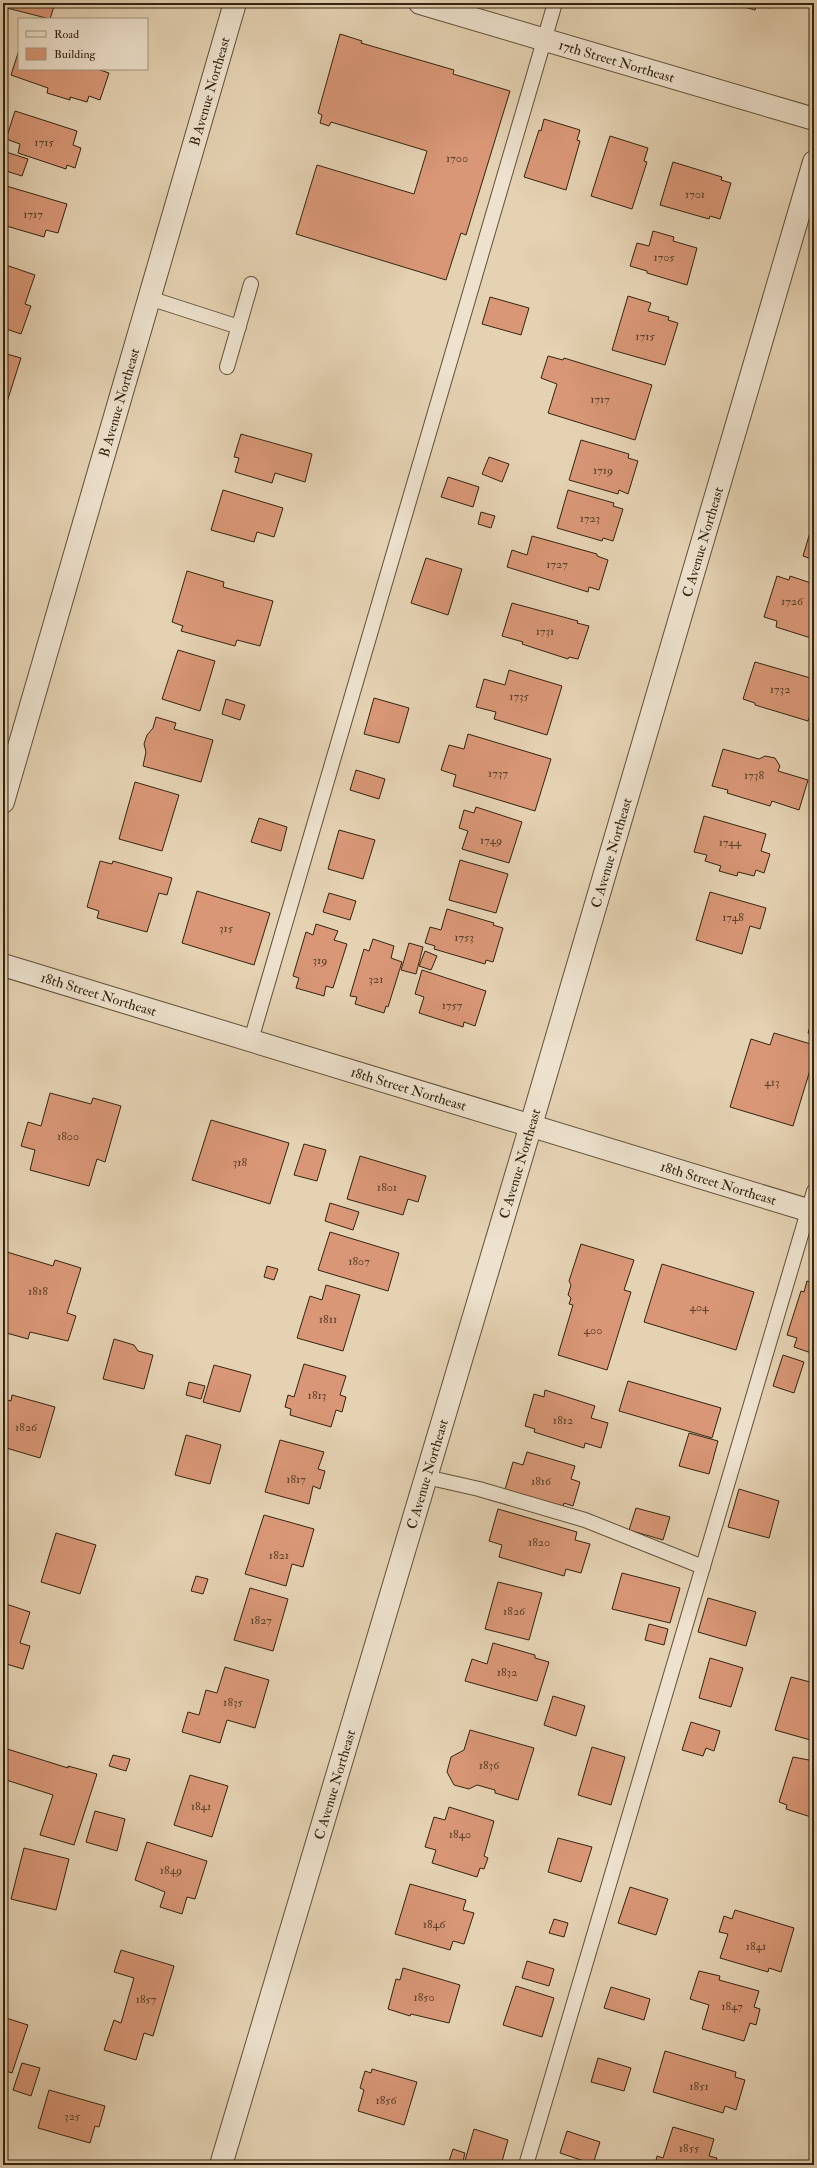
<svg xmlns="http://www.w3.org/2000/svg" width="817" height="2168" viewBox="0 0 817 2168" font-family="'IM FELL Double Pica',serif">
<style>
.building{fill:#d99777;stroke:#33240f}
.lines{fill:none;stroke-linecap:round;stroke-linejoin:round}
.lane-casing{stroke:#605038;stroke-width:16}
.street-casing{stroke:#605038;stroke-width:24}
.lane{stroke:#eee2ce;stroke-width:14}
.street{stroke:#eee2ce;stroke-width:22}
.labels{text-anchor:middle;stroke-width:3;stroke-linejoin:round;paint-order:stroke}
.number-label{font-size:12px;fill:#5c4129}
.street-label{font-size:14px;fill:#33240f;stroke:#eee2ce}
</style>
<rect width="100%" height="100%" fill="#e5d2b3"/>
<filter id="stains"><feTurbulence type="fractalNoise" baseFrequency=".005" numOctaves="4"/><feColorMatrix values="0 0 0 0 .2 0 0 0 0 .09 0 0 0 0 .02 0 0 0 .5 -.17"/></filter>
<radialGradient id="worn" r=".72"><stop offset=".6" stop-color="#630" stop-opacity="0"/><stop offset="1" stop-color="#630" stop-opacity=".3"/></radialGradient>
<g class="building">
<path d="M3,3H55L50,19L3,7Z"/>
<path d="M730,3H771L770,8L757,4L755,10Z"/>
<path d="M340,34L362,41L361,43L454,70L453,74L510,91L466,235L461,233L446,280L296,234L317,165L414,194L427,151L331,122L329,126L320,123L322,115L318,113Z"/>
<path d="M19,50V69H97L109,73L100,100L89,96L87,102L70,97V100L47,93L48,88L11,75Z"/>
<path d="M15,111L77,131L73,145L81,148L75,168L67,165L66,169L18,153L20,144L6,139Z"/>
<path d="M544,119L580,130L577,140L580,141L566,190L524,177L539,130L541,131Z"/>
<path d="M610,136L648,148L644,161L647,162L632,209L591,196Z"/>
<path d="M3,151L28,159L22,176L3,170Z"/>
<path d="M673,162L722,177L721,180L731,183L720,219L710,216L709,219L660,205Z"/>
<path d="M3,185L67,204L58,233L46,230L44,237L3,225Z"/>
<path d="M653,231L674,237L673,241L697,248L687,285L647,273V271L630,266L637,243L649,246Z"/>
<path d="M3,264L35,275L25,304L31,306L21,334L3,328Z"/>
<path d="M628,296L651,303L648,311L669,317L668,320L678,323L665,365L612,350Z"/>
<path d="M490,297L529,308L521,335L482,324Z"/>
<path d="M3,353L21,358L7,402L3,401Z"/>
<path d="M548,356L563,360L564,358L652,385L635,440L548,413L557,384L541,378Z"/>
<path d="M241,434L312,454L305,482L275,473L272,483L235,472L239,458L234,457Z"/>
<path d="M581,440L629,454L628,458L638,461L628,494L619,490L618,494L569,480Z"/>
<path d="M489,457L509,464L502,482L482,474Z"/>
<path d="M448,477L479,487L473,507L441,497Z"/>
<path d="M223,490L283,508L274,537L257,532L254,542L211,530Z"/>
<path d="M568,490L614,503L613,506L623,509L613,541L603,538L602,541L557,528Z"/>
<path d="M481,512L495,516L491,528L478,524Z"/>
<path d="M814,519V560L803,556Z"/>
<path d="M532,536L597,554V556L608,560L599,590L589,587L588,592L507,567L512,550L527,555Z"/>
<path d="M426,558L462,569L448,615L411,603Z"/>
<path d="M187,571L224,582L223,587L273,601L260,646L237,640L235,646L181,631L183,626L172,622Z"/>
<path d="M777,576L789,580L790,576L814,584V639L776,627L777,621L764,617Z"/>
<path d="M512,603L578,621L577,623L589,626L578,659L569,657L568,659L522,644L523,642L502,636Z"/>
<path d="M178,650L215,661L200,711L162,699Z"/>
<path d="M755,662L814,679V705L808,721L755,705V703L743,699Z"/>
<path d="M509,670L562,686L547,735L494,719L496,712L476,707L484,679L505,685Z"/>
<path d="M374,698L409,708L399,743L364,734Z"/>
<path d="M226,699L245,705L240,720L222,714Z"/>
<path d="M156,717L176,723L174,729L213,740L201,782L143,766L146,752L144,744L147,735L153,728Z"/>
<path d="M468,734L551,759L535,811L453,786L456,775L441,770L449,745L464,749Z"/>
<path d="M723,749L759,759L765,756L775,758L780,766L778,771L808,780L799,810L772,801L770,806L727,793L728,790L712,786Z"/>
<path d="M356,770L385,779L379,799L350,790Z"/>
<path d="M135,782L179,795L162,851L119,839Z"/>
<path d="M476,807L522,822L509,863L462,849L468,831L459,828L464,810L474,813Z"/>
<path d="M704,816L766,834L761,851L770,854L764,873L756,870L754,876L738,872L737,876L719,871L721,866L705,861L707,855L694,852Z"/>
<path d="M259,818L287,827L281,851L251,842Z"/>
<path d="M339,830L375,840L363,879L328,869Z"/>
<path d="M460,860L508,874L496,913L449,900Z"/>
<path d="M100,861L112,864L113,861L172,878L167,895L159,893L147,932L97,918L99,911L87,907Z"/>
<path d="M197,891L270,913L254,965L182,943Z"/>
<path d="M710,892L766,908L760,929L750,926L742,954L696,940Z"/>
<path d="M329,893L356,901L350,920L323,912Z"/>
<path d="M447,909L494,923L493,925L503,928L493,962L486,960L485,964L434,949L435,946L425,943L430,927L441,930Z"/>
<path d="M316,924L338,931L334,940L347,944L333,988L326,986L324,996L296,988L299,978L293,976L306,932L313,935Z"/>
<path d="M373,939L394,946L391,958L402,962L388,1007L386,1006L384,1013L355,1004L357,997L350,996L364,949L369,951Z"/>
<path d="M409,943L423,947L416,974L401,970Z"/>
<path d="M425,951L437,956L431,970L419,966Z"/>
<path d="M422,970L486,991L475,1026L464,1022L463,1027L419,1013L424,997L415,994Z"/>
<path d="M814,1014V1035L808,1033Z"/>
<path d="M774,1033L814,1045V1057L793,1126L730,1107L751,1039L770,1045Z"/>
<path d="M50,1093L91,1104L93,1098L121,1106L105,1162L97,1159L89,1186L30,1170L35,1150L21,1146L28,1122L41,1126Z"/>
<path d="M211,1120L289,1143L270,1204L192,1180Z"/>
<path d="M304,1144L326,1150L317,1181L294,1175Z"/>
<path d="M360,1156L426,1176L418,1202L408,1199L403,1215L347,1199Z"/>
<path d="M330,1203L359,1212L353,1230L325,1221Z"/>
<path d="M330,1232L399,1253L388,1291L318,1270Z"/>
<path d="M581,1244L634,1260L624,1290L631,1292L607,1370L558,1355L573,1305L569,1304L571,1298L568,1295L571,1285L569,1281Z"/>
<path d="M7,1252L53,1266L55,1260L81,1268L67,1313L76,1316L68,1341L30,1332L28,1339L3,1332V1254H6Z"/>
<path d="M662,1264L754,1292L736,1350L644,1322Z"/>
<path d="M267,1266L278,1269L274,1280L264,1277Z"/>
<path d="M807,1281L814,1283V1354L794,1347L797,1338L787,1335L801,1291L804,1292Z"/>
<path d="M326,1285L360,1295L343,1351L297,1338L310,1296L322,1300Z"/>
<path d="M114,1339L134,1345L138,1351L153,1355L144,1389L103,1379Z"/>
<path d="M783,1355L804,1362L794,1393L773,1386Z"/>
<path d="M304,1364L346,1376L340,1395L346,1397L342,1412L336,1410L331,1427L290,1415L291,1409L285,1407L288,1395L294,1397Z"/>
<path d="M214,1365L251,1375L240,1412L203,1402Z"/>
<path d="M628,1381L721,1408L712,1438L619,1411Z"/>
<path d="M189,1382L205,1386L201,1399L186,1395Z"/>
<path d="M545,1390L595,1406L591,1418L608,1423L601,1448L585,1443L584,1448L534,1432L535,1429L525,1426L534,1394L544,1397Z"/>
<path d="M12,1395L55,1407L40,1458L3,1447V1399L11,1401Z"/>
<path d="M689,1433L718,1441L709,1474L679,1466Z"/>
<path d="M186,1435L221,1445L210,1484L175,1475Z"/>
<path d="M280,1440L324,1452L318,1469L325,1471L320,1489L313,1486L309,1504L265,1492Z"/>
<path d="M527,1452L575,1466L571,1479L580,1482L573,1506L564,1503L562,1510L504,1493L513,1462L523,1465Z"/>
<path d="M739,1489L779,1501L769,1538L728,1527Z"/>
<path d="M636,1508L670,1517L663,1540L629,1530Z"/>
<path d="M498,1509L577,1532L575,1540L590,1544L581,1573L566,1569L564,1576L499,1557L502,1545L489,1541Z"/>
<path d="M264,1515L314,1529L303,1567L292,1564L286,1586L245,1574Z"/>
<path d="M56,1533L96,1545L80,1594L41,1582Z"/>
<path d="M622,1573L680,1588L670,1623L612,1609Z"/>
<path d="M196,1576L208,1579L203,1594L191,1591Z"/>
<path d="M498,1582L542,1593L529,1640L485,1629Z"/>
<path d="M250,1588L288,1599L273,1651L234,1640Z"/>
<path d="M708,1598L756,1612L746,1646L698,1632Z"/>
<path d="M3,1603L30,1612L20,1643L30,1646L23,1669L3,1663Z"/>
<path d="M649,1624L668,1629L664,1645L645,1640Z"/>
<path d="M493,1643L535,1655V1658L549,1662L537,1701L465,1681L472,1659L487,1664Z"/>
<path d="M710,1658L743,1668L731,1707L699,1698Z"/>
<path d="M225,1667L269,1680L255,1728L227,1720L220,1743L182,1732L188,1712L199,1715L206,1690L217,1693Z"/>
<path d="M791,1677L814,1683V1741L775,1730Z"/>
<path d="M553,1696L585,1706L576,1736L544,1725Z"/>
<path d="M691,1722L720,1731L714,1751L706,1748L703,1756L682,1750Z"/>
<path d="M470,1730L534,1748L518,1800L495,1793V1790L477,1785L469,1789L454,1785L447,1772L451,1757L464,1750Z"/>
<path d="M3,1735L8,1737L4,1748L68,1768V1766L97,1774L74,1845L40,1835L53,1795L3,1779Z"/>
<path d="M592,1747L625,1757L611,1805L578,1795Z"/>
<path d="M113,1755L130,1759L126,1771L109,1766Z"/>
<path d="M793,1757L814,1761V1818L786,1809L787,1805L779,1802Z"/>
<path d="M190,1775L228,1786L212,1837L174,1825Z"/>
<path d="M449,1807L494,1821L484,1856L488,1858L484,1869L480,1868L477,1877L432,1863L436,1850L425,1847L434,1817L445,1820Z"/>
<path d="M95,1811L125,1819L117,1851L86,1842Z"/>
<path d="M558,1838L592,1847L581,1882L548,1872Z"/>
<path d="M147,1842L207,1861L195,1899L187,1897L182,1914L160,1907L165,1892L135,1880Z"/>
<path d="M24,1848L69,1859L56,1910L11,1899Z"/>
<path d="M410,1884L466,1900L463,1910L474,1913L464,1944L453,1941L450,1950L395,1934Z"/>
<path d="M630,1887L668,1899L656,1935L618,1923Z"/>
<path d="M735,1910L794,1928L781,1972L769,1968L768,1972L720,1958L728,1934L719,1932L724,1916L732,1919Z"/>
<path d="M554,1919L568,1923L564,1937L549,1933Z"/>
<path d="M121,1950L174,1966L153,2036L144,2033L136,2060L104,2050L114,2020L121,2023L134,1978L114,1972Z"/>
<path d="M527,1961L554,1969L549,1986L522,1978Z"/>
<path d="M403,1968L460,1985L449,2023L411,2014L410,2016L388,2009L396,1979L400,1980Z"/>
<path d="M699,1971L720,1976L719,1980L759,1991L754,2007L760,2009L756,2025L750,2023L744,2041L702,2029L709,2005L690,1999Z"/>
<path d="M516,1986L554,1998L542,2037L503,2025Z"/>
<path d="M611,1987L650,1999L644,2020L604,2008Z"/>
<path d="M3,2017L28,2025L12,2073L3,2070V2071Z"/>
<path d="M665,2051L736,2072L735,2077L745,2080L736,2110L725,2106L723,2113L653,2092Z"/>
<path d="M598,2058L631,2068L624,2091L591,2082Z"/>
<path d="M22,2063L40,2068L31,2096L13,2090Z"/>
<path d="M372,2069L417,2082L404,2125L358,2111L364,2090L360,2088L365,2071L371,2073Z"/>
<path d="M49,2090L105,2106L99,2127L95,2126L90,2143L38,2128Z"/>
<path d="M673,2127L714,2139L709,2156L717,2158L715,2165H655L657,2156L663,2158Z"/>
<path d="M474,2129L508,2140L501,2165L464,2164Z"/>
<path d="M567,2131L600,2142L593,2164L560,2153Z"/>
<path d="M453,2149L465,2153L462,2165L449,2161Z"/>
<path d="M443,2161L455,2165H442Z"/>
</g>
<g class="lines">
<g class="lane-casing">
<g id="lane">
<path d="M149,298L239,327"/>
<path d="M227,367L251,284"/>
<path d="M251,1040L555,3"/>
<path d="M426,1477L479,1489L585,1520L703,1567"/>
<path d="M526,2165L814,1191"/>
</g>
</g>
<g class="street-casing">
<g id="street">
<path id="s1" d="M420,3L814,119"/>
<path id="s2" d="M3,802L235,3"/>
<path id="s3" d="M3,965L814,1212"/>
<path id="s4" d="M221,2165L531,1125L814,162"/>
</g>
</g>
<use href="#lane" class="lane"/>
<use href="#street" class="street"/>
</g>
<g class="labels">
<g class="number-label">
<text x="44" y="146">1715</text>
<text x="457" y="162">1700</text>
<text x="695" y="198">1701</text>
<text x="33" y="218">1717</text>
<text x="664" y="261">1705</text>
<text x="645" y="340">1715</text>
<text x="600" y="403">1717</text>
<text x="603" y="474">1719</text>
<text x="590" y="522">1723</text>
<text x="557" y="568">1727</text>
<text x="792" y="605">1726</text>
<text x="545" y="635">1731</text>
<text x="780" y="693">1732</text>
<text x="519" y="700">1735</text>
<text x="498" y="777">1737</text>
<text x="754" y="779">1738</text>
<text x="491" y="844">1749</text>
<text x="730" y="846">1744</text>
<text x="733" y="921">1748</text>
<text x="226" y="932">315</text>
<text x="464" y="941">1753</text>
<text x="320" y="964">319</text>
<text x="376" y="983">321</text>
<text x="452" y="1009">1757</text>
<text x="772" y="1086">413</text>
<text x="68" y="1140">1800</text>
<text x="240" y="1166">318</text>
<text x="387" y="1191">1801</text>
<text x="359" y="1265">1807</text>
<text x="38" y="1295">1818</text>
<text x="699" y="1311">404</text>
<text x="328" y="1323">1811</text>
<text x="593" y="1334">400</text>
<text x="317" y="1399">1813</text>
<text x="563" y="1424">1812</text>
<text x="26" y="1431">1826</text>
<text x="296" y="1483">1817</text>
<text x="541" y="1485">1816</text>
<text x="539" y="1546">1820</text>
<text x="279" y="1559">1821</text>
<text x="514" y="1615">1826</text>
<text x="261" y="1624">1827</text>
<text x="507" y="1676">1832</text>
<text x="233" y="1706">1835</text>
<text x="489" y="1769">1836</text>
<text x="201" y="1810">1841</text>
<text x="460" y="1838">1840</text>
<text x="171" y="1874">1849</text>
<text x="434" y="1928">1846</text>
<text x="756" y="1950">1841</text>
<text x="424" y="2001">1850</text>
<text x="146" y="2003">1857</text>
<text x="732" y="2010">1847</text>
<text x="699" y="2090">1851</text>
<text x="386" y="2104">1856</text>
<text x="72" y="2120">325</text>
<text x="689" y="2152">1855</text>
</g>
<g class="street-label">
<text dy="5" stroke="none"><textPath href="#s1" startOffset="205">17th Street Northeast</textPath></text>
<text dy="5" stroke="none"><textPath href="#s2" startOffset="740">B Avenue Northeast</textPath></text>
<text dy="5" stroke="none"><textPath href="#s2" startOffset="416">B Avenue Northeast</textPath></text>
<text dy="5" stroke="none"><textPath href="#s4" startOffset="1693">C Avenue Northeast</textPath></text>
<text dy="5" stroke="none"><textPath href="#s4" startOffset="1369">C Avenue Northeast</textPath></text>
<text dy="5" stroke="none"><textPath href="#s3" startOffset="100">18th Street Northeast</textPath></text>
<text dy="5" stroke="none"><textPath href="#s3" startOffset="424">18th Street Northeast</textPath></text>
<text dy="5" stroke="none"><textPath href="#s4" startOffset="1045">C Avenue Northeast</textPath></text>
<text dy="5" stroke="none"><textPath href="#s3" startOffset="748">18th Street Northeast</textPath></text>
<text dy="5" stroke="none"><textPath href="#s4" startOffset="721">C Avenue Northeast</textPath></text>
<text dy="5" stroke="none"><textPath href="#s4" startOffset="397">C Avenue Northeast</textPath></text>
</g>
</g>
<rect width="817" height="2168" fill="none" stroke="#e5d2b3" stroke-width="16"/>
<rect x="4" y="4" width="809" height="2160" fill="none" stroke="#33240f" stroke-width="2"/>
<rect x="8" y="8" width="801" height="2152" fill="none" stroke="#33240f"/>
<rect x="18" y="18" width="130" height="52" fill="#eee2ce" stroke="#a39682"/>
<rect x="26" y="31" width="20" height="6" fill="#eee2ce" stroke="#a39682"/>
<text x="54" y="38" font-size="12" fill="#33240f">Road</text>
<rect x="26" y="48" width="20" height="12" fill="#d99777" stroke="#a39682"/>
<text x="54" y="58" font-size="12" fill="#33240f">Building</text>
<rect width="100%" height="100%" filter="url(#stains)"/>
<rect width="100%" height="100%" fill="url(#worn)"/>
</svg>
